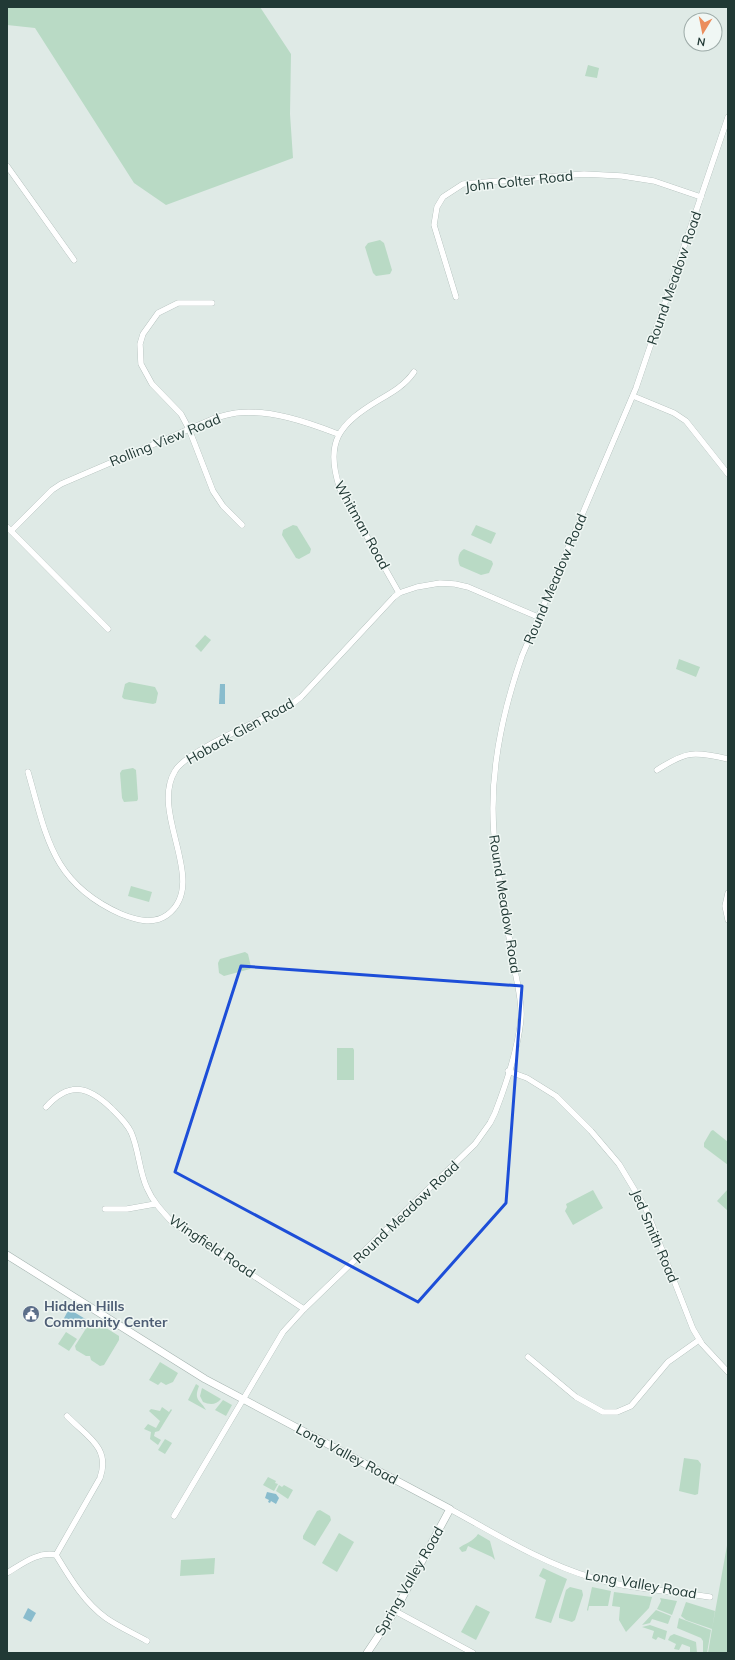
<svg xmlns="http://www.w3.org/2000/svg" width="735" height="1660" viewBox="0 0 735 1660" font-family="Mulish,sans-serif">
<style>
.green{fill:#b9dac5}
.water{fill:#89bccd}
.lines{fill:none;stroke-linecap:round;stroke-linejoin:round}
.minor-casing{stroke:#a2b1ad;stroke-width:6}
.tertiary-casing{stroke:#a2b1ad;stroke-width:8}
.minor{stroke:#fff;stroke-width:5.5}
.tertiary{stroke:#fff;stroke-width:7}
.marked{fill:none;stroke:#1d4ed8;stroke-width:3;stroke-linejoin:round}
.labels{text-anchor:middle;stroke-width:3;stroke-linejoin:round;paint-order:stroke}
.street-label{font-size:14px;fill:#213935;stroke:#f0f7f4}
.service-label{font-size:14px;font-weight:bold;fill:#4e5e75;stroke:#f0f7f4;text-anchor:start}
</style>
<rect width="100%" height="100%" fill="#dfeae6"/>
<g class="green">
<path d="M7,7H260L291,54L290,114L293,158L166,205L134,183L35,28L7,25Z"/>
<path d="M588,65L599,68L597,78L585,76Z"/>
<path d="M380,240L384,243L392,270L390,274L376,276L373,273L365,247L368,243Z"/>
<path d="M293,525L297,526L311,549L310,553L299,559L296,558L282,535L283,530Z"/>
<path d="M476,525L496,533L491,544L471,535Z"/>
<path d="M464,549L492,561L493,564L489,573L481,575L460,566C457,559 458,553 464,549Z"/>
<path d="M205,635L211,640L201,652L195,646Z"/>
<path d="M679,659L700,667L696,677L676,669Z"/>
<path d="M129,682L155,687L158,693L156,703L153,704L124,699L122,697L125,684Z"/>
<path d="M133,768L136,770L138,799L137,801L124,802L122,798L120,773L122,770Z"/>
<path d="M131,886L152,892L149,902L128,896Z"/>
<path d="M245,952L248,954L251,967L250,969L224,976L219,973L218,963L220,959Z"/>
<path d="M337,1048H353L354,1050V1080H337Z"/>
<path d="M713,1130L728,1142V1165L704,1147V1143L711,1131Z"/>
<path d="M728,1189V1211L717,1201Z"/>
<path d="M593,1190L603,1208L573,1225L565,1211L567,1207L566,1204Z"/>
<path d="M95,1321L119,1336V1340L104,1365L100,1366L91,1360L90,1356H86L76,1350L75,1346L90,1322Z"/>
<path d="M66,1332L77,1339L69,1351L58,1344Z"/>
<path d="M160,1362L178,1373L173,1382L166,1385L161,1382L158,1385L149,1380Z"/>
<path d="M196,1384L199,1386C193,1401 201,1400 206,1410L188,1400Z"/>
<path d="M202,1388L221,1399C216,1405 210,1405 203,1402L200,1396Z"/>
<path d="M223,1400L232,1405L226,1416L215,1410Z"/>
<path d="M162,1407L169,1412L171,1409L172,1410L159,1431L155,1432L154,1436L161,1440L158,1445L150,1439L151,1432L144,1429L148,1424L156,1428L160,1421L149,1411L151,1409L160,1411Z"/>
<path d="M165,1439L172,1443L165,1454L158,1450Z"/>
<path d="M684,1458L698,1460L701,1464L698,1494L695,1495L679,1491Z"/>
<path d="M268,1477L276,1481L275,1483L278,1484L274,1491L263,1485Z"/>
<path d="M279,1485L282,1487L284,1485L293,1490L288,1499L276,1491Z"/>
<path d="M320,1510L330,1516L331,1520L315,1546L303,1539V1536L317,1511Z"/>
<path d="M339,1533L354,1542L337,1572L322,1563Z"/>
<path d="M478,1534L490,1541L495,1560L492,1557L468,1546L466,1551L462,1552L459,1548C464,1544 474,1541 478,1534Z"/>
<path d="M728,1540V1653H708L712,1629L686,1620L681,1616L686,1602L715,1611L712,1629Z"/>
<path d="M215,1558L214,1574L180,1576L181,1560Z"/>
<path d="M543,1568L567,1579L551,1623L535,1618L546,1580L539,1576Z"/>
<path d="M570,1587L582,1590L583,1595L575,1620L572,1622L559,1618V1615L566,1590Z"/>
<path d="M592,1587L611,1591L608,1606H589L588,1611L587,1610Z"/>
<path d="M614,1592L652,1597L649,1608L626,1632L619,1620L620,1607L612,1606Z"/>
<path d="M660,1598L677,1601L672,1615L657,1609L661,1601Z"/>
<path d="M476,1605L490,1612L476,1640L461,1632Z"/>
<path d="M656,1610L671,1616L668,1624L652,1619L650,1623L642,1625Z"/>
<path d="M679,1618L711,1630L707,1653H703V1641L701,1638L677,1628Z"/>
<path d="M650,1625L667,1631L665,1640L658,1637L656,1640L652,1638L654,1631L642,1627Z"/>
<path d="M674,1634L696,1642L697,1653H690V1647L682,1644L679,1650L674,1649L676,1644L668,1640L670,1636Z"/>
</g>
<g class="water">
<path d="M220,684H225V704H219Z"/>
<path d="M69,1309L87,1320L82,1329L67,1320H63Z"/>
<path d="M267,1492L276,1494L279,1498L276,1504L271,1501L270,1503L268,1502L269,1500L265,1498Z"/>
<path d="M28,1608L36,1613L31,1622L23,1618Z"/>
</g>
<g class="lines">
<g class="minor-casing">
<g id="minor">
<path d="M7,166L74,260"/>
<path d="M456,297L434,225L437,207L443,197L463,184L584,174L622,176L654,181L701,197"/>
<path d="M212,303H178L158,313L143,334L140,344L141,364L152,384L181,414L189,429L213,491L223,506L242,525"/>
<path d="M633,396L674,413L686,421L728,474"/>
<path d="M7,527L108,629"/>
<path d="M11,531L52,490L61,484L215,418C222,416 229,414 236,413C270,409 307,422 338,434"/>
<path d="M399,593L340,489C324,442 339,424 379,400C393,392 405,385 414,372"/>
<path d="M657,770C686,751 694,751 728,759"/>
<path d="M28,772C47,838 52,883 121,914C136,920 153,925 167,915C210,883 149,814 175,771C187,750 267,718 292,704L301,697L394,597L399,593L417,587L440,583L455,584L468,587L538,617"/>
<path d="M728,893L725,906L728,920"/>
<path d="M508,1071L527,1078L556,1096L591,1131L619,1164L646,1209L693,1329L702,1344L728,1372"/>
<path d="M46,1107C69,1081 88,1086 111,1108C118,1115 126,1122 131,1132C139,1150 139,1171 147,1188C153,1202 162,1211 172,1222L304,1309"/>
<path d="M105,1209H127L155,1204"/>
<path d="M528,1357L576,1397L603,1412H617L631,1406L668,1362L699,1340"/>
<path d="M450,1509C496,1534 542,1563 593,1578C630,1589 672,1591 710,1597"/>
<path d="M174,1516L283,1332L304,1309L475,1144L490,1123L495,1113C505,1087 519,1045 521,1017C522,1000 517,982 514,966C507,922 497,879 494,834C489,773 502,713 522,656L636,388L728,117"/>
<path d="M56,1555L100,1478C111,1447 86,1436 67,1416"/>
<path d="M7,1573C22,1564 38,1551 56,1555C70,1578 84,1602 106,1618C119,1627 133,1633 147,1641"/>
<path d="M395,1611L473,1653"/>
</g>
</g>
<g class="tertiary-casing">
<path id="tertiary" d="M7,1255L205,1379L450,1509L395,1611L367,1653"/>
</g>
<use href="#minor" class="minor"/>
<use href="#tertiary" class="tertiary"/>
</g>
<path class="marked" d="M241,966L522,986L506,1203L418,1302L175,1172Z"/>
<defs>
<g id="civic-disc" transform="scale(0.9)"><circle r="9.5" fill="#5c6f8a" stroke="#f0f7f4"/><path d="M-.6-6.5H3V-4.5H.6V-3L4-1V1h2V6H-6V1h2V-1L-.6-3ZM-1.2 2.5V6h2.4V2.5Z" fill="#fff"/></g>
</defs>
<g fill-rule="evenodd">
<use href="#civic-disc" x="31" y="1314"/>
</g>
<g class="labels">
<g class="street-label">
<text transform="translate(519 181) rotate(-6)" y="5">John Colter Road</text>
<text transform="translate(674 278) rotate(-71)" y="5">Round Meadow Road</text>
<text transform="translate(165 440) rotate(-22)" y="5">Rolling View Road</text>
<text transform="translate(362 525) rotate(61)" y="5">Whitman Road</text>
<text transform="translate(555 579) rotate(-67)" y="5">Round Meadow Road</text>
<text transform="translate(240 731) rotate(-29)" y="5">Hoback Glen Road</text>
<text transform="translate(505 904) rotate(81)" y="5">Round Meadow Road</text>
<text transform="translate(406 1212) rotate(-44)" y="5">Round Meadow Road</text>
<text transform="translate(655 1236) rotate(67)" y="5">Jed Smith Road</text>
<text transform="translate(212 1246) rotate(34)" y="5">Wingfield Road</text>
<text transform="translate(347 1454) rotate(28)" y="5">Long Valley Road</text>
<text transform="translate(409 1581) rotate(-60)" y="5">Spring Valley Road</text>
<text transform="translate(641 1584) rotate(10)" y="5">Long Valley Road</text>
</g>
<g class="service-label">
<text x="44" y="1311">Hidden Hills<tspan x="44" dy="16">Community Center</tspan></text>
</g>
</g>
<rect width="735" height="1660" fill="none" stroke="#213935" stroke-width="16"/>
<g transform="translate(703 32) rotate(190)"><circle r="19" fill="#f0f7f4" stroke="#9daba8"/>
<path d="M0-3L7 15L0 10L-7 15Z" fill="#eb8d5c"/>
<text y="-6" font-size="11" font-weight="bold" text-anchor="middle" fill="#213935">N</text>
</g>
</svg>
